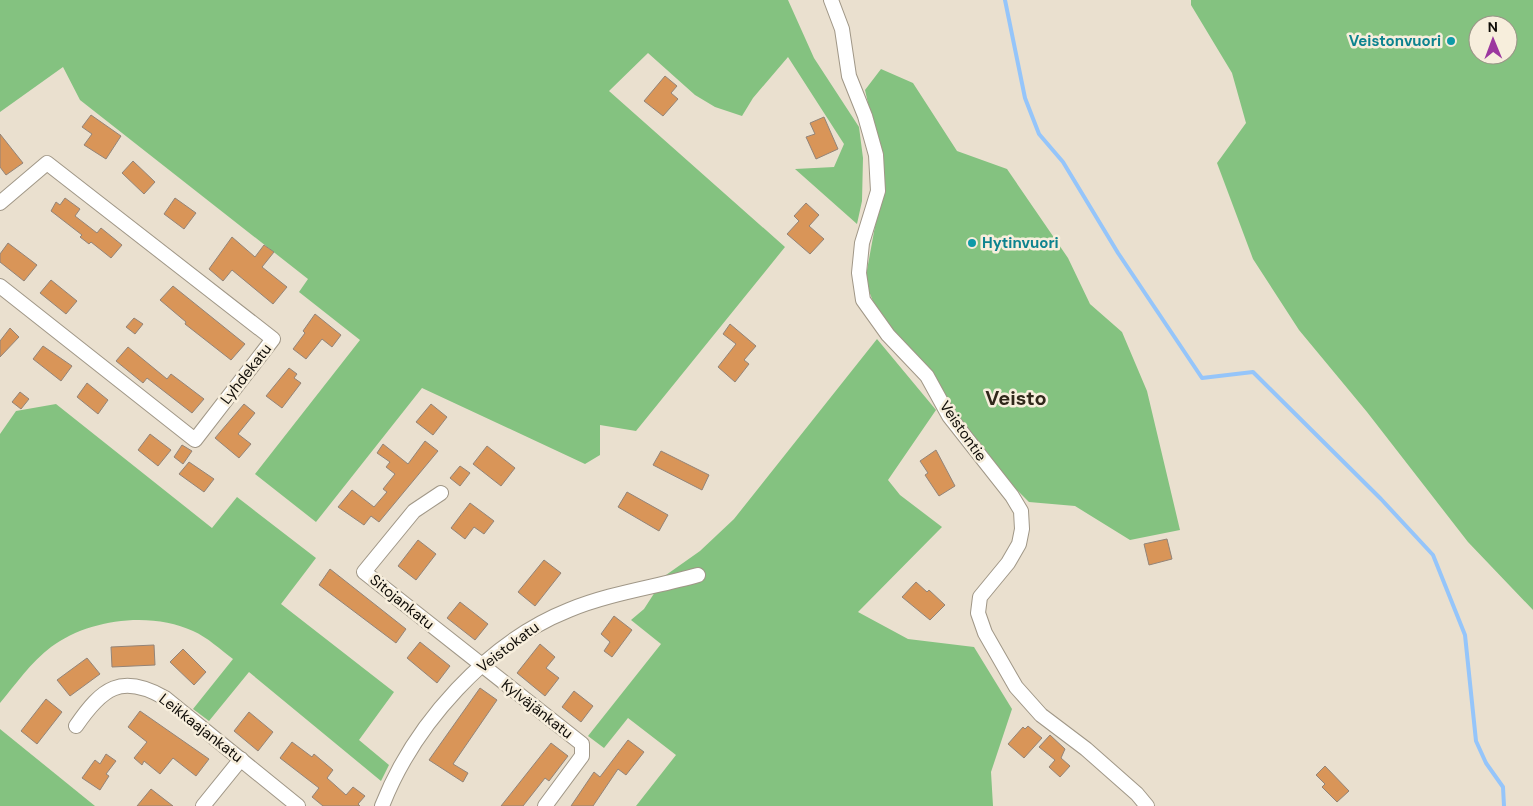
<svg xmlns="http://www.w3.org/2000/svg" width="1533" height="806" viewBox="0 0 1533 806" font-family="'DM Sans',sans-serif">
<style>
.forest{fill:#84c280;fill-rule:evenodd}
.lines{fill:none;stroke-linecap:round;stroke-linejoin:round}
.stream{stroke:#95c5fa;stroke-width:4}
.building{fill:#d99558;stroke:#938478}
.minor-casing{stroke:#a09787;stroke-width:16}
.minor{stroke:#fff;stroke-width:14}
.culture-dot{fill:#0f9aa8;stroke:#f7eedc;stroke-width:2}
.labels{text-anchor:middle;stroke-width:5;stroke-linejoin:round;paint-order:stroke}
.culture-label{font-size:15px;font-weight:bold;fill:#0d838f;stroke:#f7eedc;text-anchor:end}
.street-label{font-size:15px;fill:#0f0c07;stroke:#f7eedc}
.district-label{font-size:20px;font-weight:bold;fill:#30281b;stroke:#f7eedc}
</style>
<rect width="100%" height="100%" fill="#eae0cf"/>
<g class="forest">
<path d="M0,0H788L814,58L859,127L863,158L862,201L857,224L795,169L834,167L844,144L788,57L753,98L742,116L715,107L695,95L648,53L609,91L785,247L636,431L600,425V455L585,464L422,388L316,522L255,474L360,340L299,292L308,279L80,100L63,67L0,112Z"/>
<path d="M1191,0H1533V610L1468,542L1367,412L1299,330L1253,259L1217,163L1246,123L1232,73L1191,5ZM1478,25H1508V55H1478Z"/>
<path d="M881,69L913,83L957,151L1007,169L1068,258L1090,304L1122,332L1147,391L1180,530L1130,540L1075,506L1029,502L990,463L934,378L878,314L865,281L878,210L881,160L865,90Z"/>
<path d="M877,339L936,410L888,480L900,495L942,527L858,612L908,639L974,647L1012,709L991,772L993,806H636L676,755L628,718L604,748L588,736L661,644L631,620L644,609L666,575L700,551L734,519Z"/>
<path d="M56,404L212,528L237,497L316,558L281,604L394,692L359,740L389,765L381,781L249,672L209,721L193,709L233,659C221,650 207,637 193,631C151,611 88,619 51,647C31,662 16,684 0,703V434L16,411Z"/>
<path d="M0,729L95,806H0Z"/>
</g>
<g class="lines">
<path class="stream" d="M1005,0L1025,98L1039,134L1063,162L1118,253L1202,378L1253,372L1381,499L1433,555L1465,635L1476,741L1486,763L1503,787L1504,806"/>
</g>
<g class="building">
<path d="M665,76L677,86L671,93L678,99L663,116L644,101Z"/>
<path d="M91,115L121,136L106,159L84,145L92,134L82,127Z"/>
<path d="M824,117L838,149L816,159L806,137L815,134L810,123Z"/>
<path d="M0,134L23,163L6,175L0,167Z"/>
<path d="M133,161L155,182L144,194L122,173Z"/>
<path d="M65,198L80,209L75,216L97,233L101,228L122,245L111,258L91,242L89,244L80,237L82,235L51,211L56,202L60,205Z"/>
<path d="M175,198L196,213L184,229L164,214Z"/>
<path d="M806,203L819,215L809,226L824,239L810,254L787,234L799,221L794,216Z"/>
<path d="M232,237L255,257L264,245L274,252L262,267L287,287L273,304L232,270L223,281L209,269Z"/>
<path d="M8,243L37,265L24,281L0,262V254Z"/>
<path d="M51,280L77,301L66,314L40,293Z"/>
<path d="M173,286L245,344L231,360L185,324L186,322L160,300Z"/>
<path d="M315,314L341,335L332,347L322,339L306,359L293,349L305,333L303,331Z"/>
<path d="M134,318L143,324L135,334L126,327Z"/>
<path d="M730,324L756,346L744,360L749,364L735,382L718,367L736,344L723,334Z"/>
<path d="M10,328L19,337L0,357V341Z"/>
<path d="M43,346L72,366L61,381L33,359Z"/>
<path d="M128,347L167,379L171,374L204,399L192,413L147,378L143,383L116,361Z"/>
<path d="M289,368L297,374L294,378L301,383L282,408L266,396Z"/>
<path d="M87,383L108,400L98,414L77,397Z"/>
<path d="M20,392L29,399L21,409L12,402Z"/>
<path d="M244,404L255,413L238,434L251,444L239,458L215,438Z"/>
<path d="M431,404L447,417L433,435L416,422Z"/>
<path d="M150,434L171,450L158,466L138,450Z"/>
<path d="M425,441L438,451L379,522L371,516L364,525L338,507L352,490L374,507L387,492L383,489L395,474L386,467L390,462L377,453L383,444L408,464Z"/>
<path d="M182,445L192,451L183,464L174,457Z"/>
<path d="M487,446L515,468L501,486L473,464Z"/>
<path d="M936,450L955,486L939,496L925,475L928,473L920,461Z"/>
<path d="M661,451L709,475L702,490L653,465Z"/>
<path d="M189,462L214,479L204,492L179,474Z"/>
<path d="M460,466L470,473L460,486L450,478Z"/>
<path d="M627,492L668,515L659,531L618,507Z"/>
<path d="M470,503L494,521L484,534L474,527L465,539L451,528Z"/>
<path d="M1167,539L1172,559L1149,565L1144,544Z"/>
<path d="M418,540L436,554L416,580L398,566Z"/>
<path d="M544,560L561,573L535,606L518,592Z"/>
<path d="M330,569L406,629L396,643L319,585Z"/>
<path d="M916,582L927,592L929,590L945,605L930,620L902,597Z"/>
<path d="M460,602L488,624L475,640L447,618Z"/>
<path d="M614,616L632,630L612,657L604,651L610,642L601,634Z"/>
<path d="M420,642L450,666L437,683L407,658Z"/>
<path d="M540,644L555,657L546,668L559,678L545,696L517,673Z"/>
<path d="M154,645L155,665L112,667L111,647Z"/>
<path d="M183,649L206,672L194,685L170,662Z"/>
<path d="M87,658L100,674L70,696L57,680Z"/>
<path d="M480,688L497,700L453,764L468,773L463,782L429,760Z"/>
<path d="M574,691L593,706L581,722L562,707Z"/>
<path d="M46,699L62,712L37,744L21,731Z"/>
<path d="M140,711L209,759L196,776L173,758L160,774L144,761L142,765L134,758L147,742L128,727Z"/>
<path d="M249,712L273,732L258,751L234,731Z"/>
<path d="M1028,726L1042,738L1024,758L1008,744L1023,727L1025,729Z"/>
<path d="M1050,735L1065,749L1061,758L1070,766L1060,777L1049,767L1055,760L1039,747Z"/>
<path d="M628,740L644,752L626,775L618,769L593,806H571L594,772L600,777Z"/>
<path d="M292,742L312,757L314,754L333,770L327,778L346,795L353,787L365,796L358,804L360,806H323L312,797L319,788L280,758Z"/>
<path d="M551,743L568,756L549,781L545,778L523,806H501Z"/>
<path d="M106,754L116,761L106,774L109,776L100,790L82,778L95,760L100,764Z"/>
<path d="M1325,766L1349,791L1337,802L1322,787L1325,784L1316,775Z"/>
<path d="M151,789L173,806H137Z"/>
</g>
<g class="lines">
<g class="minor-casing">
<g id="minor">
<path d="M831,0L842,29L849,76L865,116L876,155L878,191L862,243L859,273L863,300L888,335L927,376L949,416L1012,496L1021,511L1022,529L1019,544L1008,563L980,597L978,613L985,633L1016,687L1041,715L1086,749L1137,794L1147,806"/>
<path d="M0,203L47,163L273,339L195,440L0,286"/>
<path d="M441,493L414,511L364,572L582,744V756L545,806"/>
<path d="M76,726C102,688 121,673 165,698L298,806"/>
<path d="M203,806L241,759"/>
<path d="M382,806C414,724 488,642 569,610C610,593 656,587 698,575"/>
</g>
</g>
<use href="#minor" class="minor"/>
</g>
<g class="culture-dot">
<circle cx="1451" cy="41" r="5"/>
<circle cx="972" cy="243" r="5"/>
</g>
<g class="labels">
<g class="culture-label">
<text x="1441" y="46">Veistonvuori</text>
<text x="982" y="248" text-anchor="start">Hytinvuori</text>
</g>
<g class="street-label">
<text transform="translate(246 374) rotate(-52)" y="5">Lyhdekatu</text>
<text transform="translate(963 431) rotate(55)" y="5">Veistontie</text>
<text transform="translate(402 602) rotate(39)" y="5">Sitojankatu</text>
<text transform="translate(508 647) rotate(-37)" y="5">Veistokatu</text>
<text transform="translate(537 709) rotate(38)" y="5">Kylväjänkatu</text>
<text transform="translate(201 728) rotate(38)" y="5">Leikkaajankatu</text>
</g>
<g class="district-label">
<text x="1016" y="405">Veisto</text>
</g>
</g>
<g transform="translate(1493 40) rotate(359)"><circle r="24" fill="#f7eedc" stroke="#9a9487"/>
<path d="M0-4L9 19L0 12L-9 19Z" fill="#9c389f"/>
<text y="-8" font-size="14" font-weight="bold" text-anchor="middle" fill="#0f0c07">N</text>
</g>
</svg>
